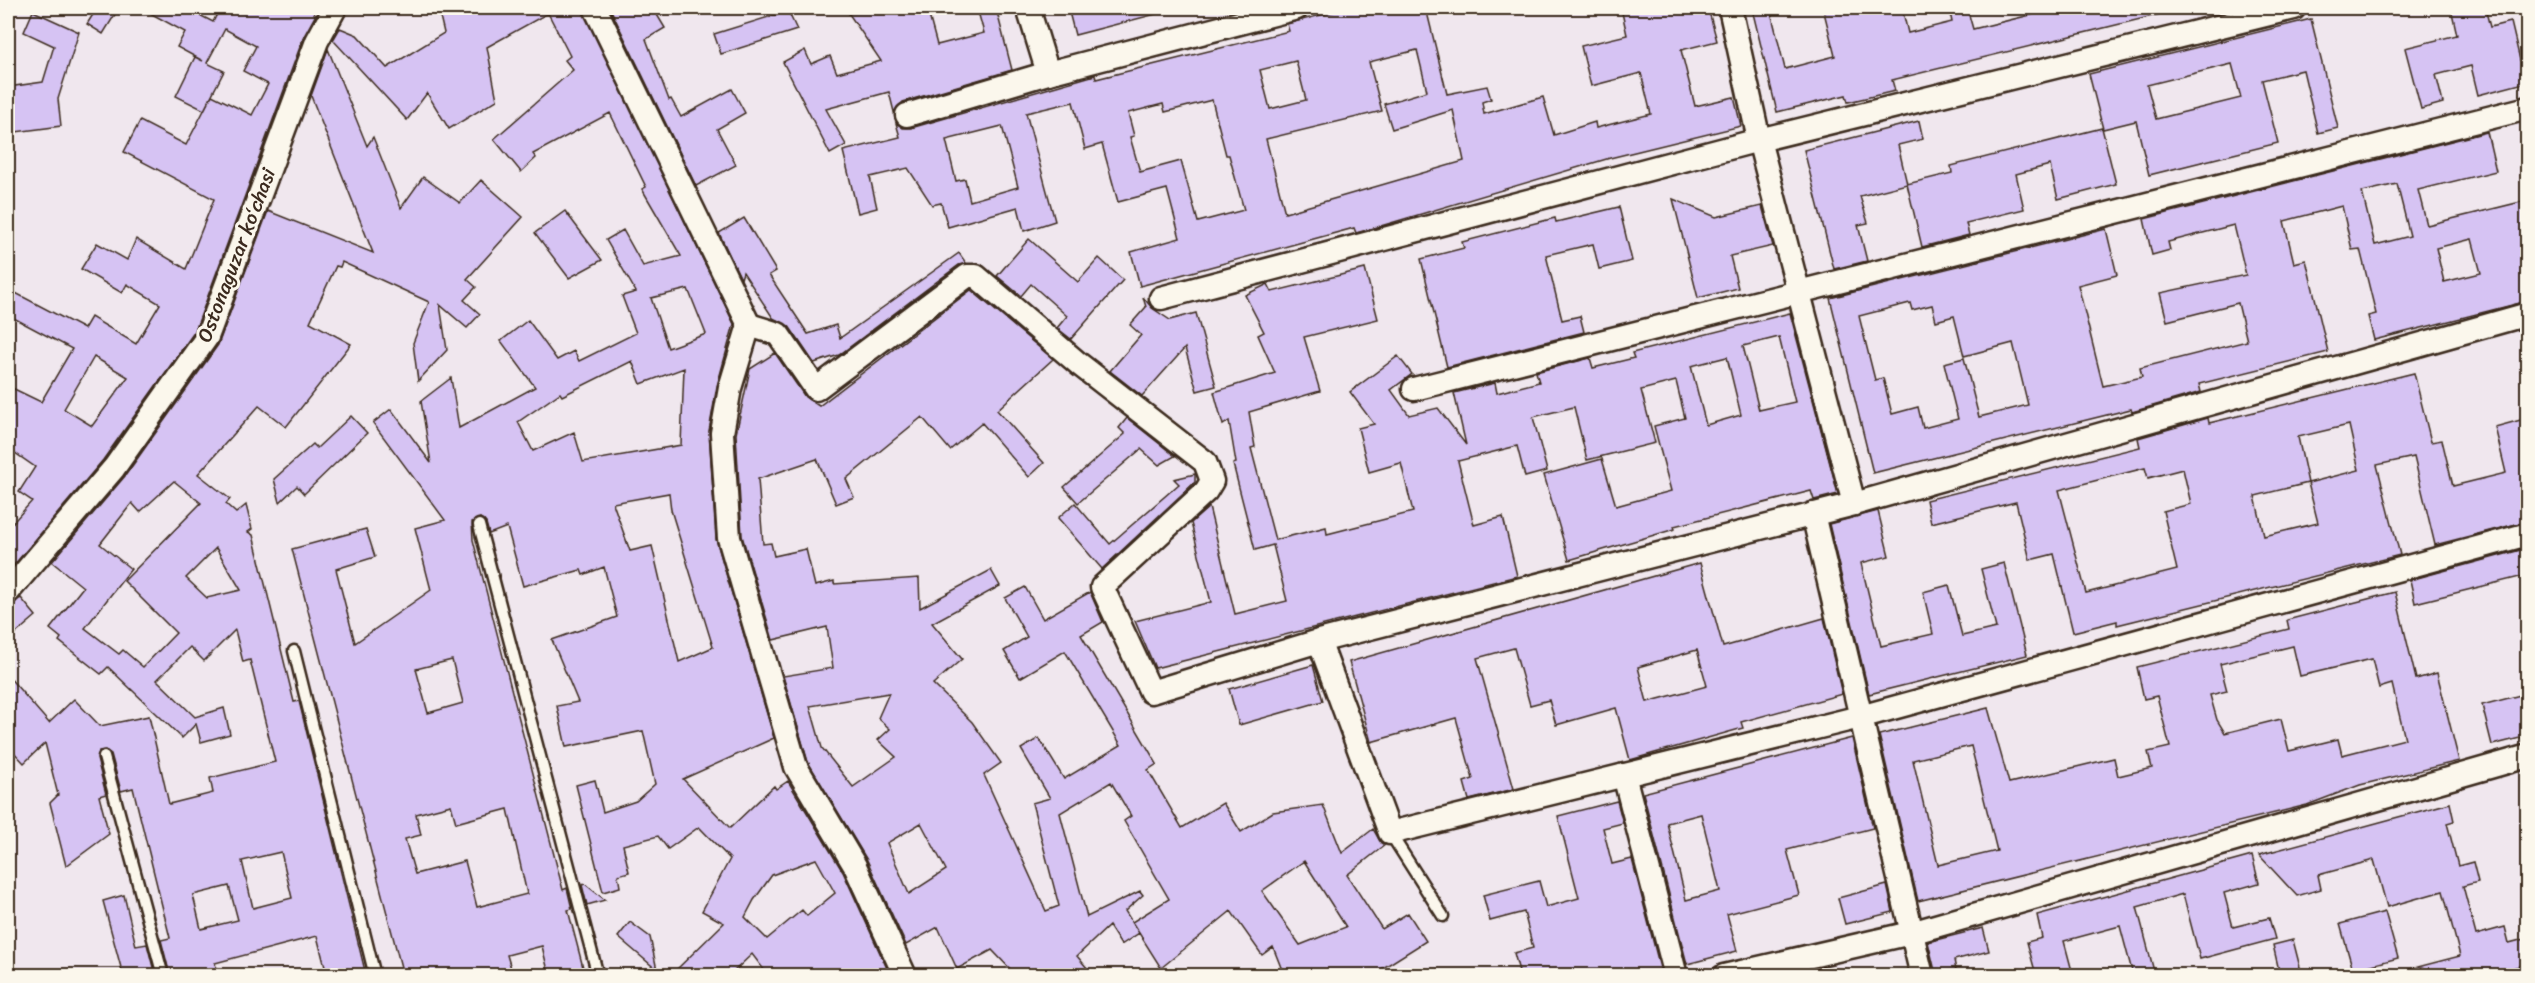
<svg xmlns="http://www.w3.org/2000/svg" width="2535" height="983" viewBox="0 0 2535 983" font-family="Sriracha,sans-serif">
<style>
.building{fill:#d6c3f3;stroke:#3b2a1e;stroke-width:1.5;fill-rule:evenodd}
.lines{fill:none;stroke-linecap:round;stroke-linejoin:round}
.service-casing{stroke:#3b2a1e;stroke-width:15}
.minor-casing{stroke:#3b2a1e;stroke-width:27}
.service{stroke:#fbf7ec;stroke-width:10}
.minor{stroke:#fbf7ec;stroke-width:22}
.labels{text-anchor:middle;stroke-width:6;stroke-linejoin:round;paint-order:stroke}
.street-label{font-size:20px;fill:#3b2a1e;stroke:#fbf7ec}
</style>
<rect width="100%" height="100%" fill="#f0e7ee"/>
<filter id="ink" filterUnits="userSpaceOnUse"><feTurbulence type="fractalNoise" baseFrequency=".0167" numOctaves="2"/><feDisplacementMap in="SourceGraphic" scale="12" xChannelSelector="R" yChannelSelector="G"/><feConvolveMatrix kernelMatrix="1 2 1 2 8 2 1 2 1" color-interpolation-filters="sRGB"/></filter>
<g filter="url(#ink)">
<g class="building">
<path d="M97,8H119L103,34L87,24Z"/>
<path d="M141,8H186L213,22L220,8H312L315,16L304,36L195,331L103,460L8,572V528L32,501L19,492L35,467L8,448V386L41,402L72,349L8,315V289L84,329L91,317L136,344L160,304L127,284L122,293L81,269L97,243L127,260L136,239L186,269L214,199L124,152L140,121L186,145L212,95L252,115L268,84L243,71L256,46L225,29L207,63L224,71L204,110L176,96L195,57L203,61L177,47L185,32ZM94,357L128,377L92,426L64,409Z"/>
<path d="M438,8H582L734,324L717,386L709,431L716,539L774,738L683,779L730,828L774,786L776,789L788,781L843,872L890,975H768L752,954L730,975H671L724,923L702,911L730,859L699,827L668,849L658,836L623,845L629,872L618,875L620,887L603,892L576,785L595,780L603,812L636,801L655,784L643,731L566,747L557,706L578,702L552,640L617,617L604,567L583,575L581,570L523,586L507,527L489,534L486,523L480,518L472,522L473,540L563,890L567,888L572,909L568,910L585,975H549L542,946L507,955L513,975H403L292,549L366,529L375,557L336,569L355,643L431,590L415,528L445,520L373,423L391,409L431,463L421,401L451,378L459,428L535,387L501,341L528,320L557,360L574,351L579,361L636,333L622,296L636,292L606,240L623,230L643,266L681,256L642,189L646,187L610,113L533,154L536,158L521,172L494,139L573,70L565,60L570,56L548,13L487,47L497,100L449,129L427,93L407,120L333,40L340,28L357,35L387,68L444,33ZM688,289L706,334L668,348L651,298ZM632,361L641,384L684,368L681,445L583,462L574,432L533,451L518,422L560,393L562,396ZM669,493L671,510L713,647L679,662L652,546L630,551L613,503ZM452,660L463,703L428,713L416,669ZM451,805L456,823L508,809L527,894L477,907L465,861L415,874L405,839L421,835L416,814ZM816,859L835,893L807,916L802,910L767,939L745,917L754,900L772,875Z"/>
<path d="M610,8H653L665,28L646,39L669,100L671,99L681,117L732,89L745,113L717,129L736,165L696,186Z"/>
<path d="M845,8H927L937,45L984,33L977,8H996L1012,70L903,102L894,112L889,92L826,109L846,145L830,154L783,62L805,50L811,64L830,56L837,73L881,61Z"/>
<path d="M1068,8H1155L1156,14L1075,35Z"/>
<path d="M1347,8H1426L1447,94L1487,86L1491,99L1482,102L1484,114L1543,97L1554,135L1595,122L1596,128L1651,114L1641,73L1591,86L1581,46L1627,35L1621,8H1708L1717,41L1681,50L1695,106L1734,97L1741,126L1610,158L1374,228L1356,233L1354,228L1140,286L1131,252L1180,238L1167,189L1118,202L1102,144L1085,149L1073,102L1026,113L1055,221L1024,231L1018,207L948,227L941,203L932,205L908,168L870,177L877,208L858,213L843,151L900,137L896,123L903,128H911L1095,75L1096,79L1289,31L1287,24ZM1417,50L1427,91L1384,104L1392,129L1453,110L1464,161L1285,213L1266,139L1382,111L1369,62ZM1296,61L1306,100L1270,109L1260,70ZM1212,100L1226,155H1229L1244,210L1198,222L1181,161L1140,172L1130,137L1134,136L1128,113L1163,104L1165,112ZM1002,126L1018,187L970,201L965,179L956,181L946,140Z"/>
<path d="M1770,8L1785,69L1835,56L1823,8H1902L1908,33L1952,22L1949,8H1967L1973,29L2059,8H2160L2161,14L1892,80L1895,91L1848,102L1846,95L1777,112L1753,13Z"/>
<path d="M2451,8H2485L2490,27L2511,22L2520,60L2528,58V82L2478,95L2471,66L2436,75L2443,103L2421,109L2405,48L2457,35Z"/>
<path d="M33,11L79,32L58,99L61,126L8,133V87L43,82L54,46L24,32Z"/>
<path d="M788,11L797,30L721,54L714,34Z"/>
<path d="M2311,19L2338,128L2318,133L2303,70L2262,80L2278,143L2149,175L2136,121L2103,129L2089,74ZM2232,64L2241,98L2156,119L2147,85Z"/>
<path d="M328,49L367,146L373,137L401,208L423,177L460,203L481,180L523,217L467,279L476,287L464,300L480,314L467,328L440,305L447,350L418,381L413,343L429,302L342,262L340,267L336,266L310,322L351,344L286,427L259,406L198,474L230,499L226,504L236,513L246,505L252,529L248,532L253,535L294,702L299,701L366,975H327L317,936L215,963L218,975H170L161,940L170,938L133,788L121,791L111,754L105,750L99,751L97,759L106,794L99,796L109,834L66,866L50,803L58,795L45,743L24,763L8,746V676L49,723L74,699L100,726L149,716L169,804L213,793L210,778L275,762L250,660L243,662L235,630L204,661L190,647L157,680L195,717L224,708L230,734L201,742L196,724L182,738L108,667L101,674L59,641L61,638L50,629L83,587L52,562L125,476L218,345L268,211L373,253L311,96ZM174,481L201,503L124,581L176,633L143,667L123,650L119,654L85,628L131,569L100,544L132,503L140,512ZM216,548L241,590L207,598L186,578ZM281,852L292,898L253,908L242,861ZM229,886L238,920L201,929L193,895Z"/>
<path d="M1919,121L1923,139L1898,145L1907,184L1860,196L1868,223L1858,225L1867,261L1834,269L1804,150Z"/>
<path d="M2102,128L2116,184L2058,199L2050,165L2016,174L2024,209L1966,223L1969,235L1922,247L1907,184L1952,173L1951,166Z"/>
<path d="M2487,132L2496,171L2418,190L2427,225L2525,201L2528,212V301L2374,340L2368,316L2376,314L2360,249L2352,250L2342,206L2284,221L2294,263L2306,260L2328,352L2199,384L2201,392L2132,412L2131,409L1873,473L1830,298L2106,229L2117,275L2078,285L2103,386L2142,377L2140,368L2247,341L2238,303L2167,321L2160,293L2246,275L2234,225L2168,242L2170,250L2152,255L2144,219ZM2397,184L2410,236L2375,245L2362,192ZM2472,239L2481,273L2444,282L2436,248ZM1910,303L1912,310L1932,305L1936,321L1954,316L1964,356L2013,343L2028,405L1979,417L1964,358L1944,363L1958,419L1923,428L1918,407L1892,414L1883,378L1875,380L1859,316Z"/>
<path d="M1673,199L1716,217L1762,206L1773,246L1730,256L1738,288L1698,298Z"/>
<path d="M1619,207L1632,261L1599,269L1593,244L1546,255L1562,320L1580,316L1584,332L1447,367L1421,259L1464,248L1462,242L1555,218L1556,222Z"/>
<path d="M565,211L602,260L569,278L535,233Z"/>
<path d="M744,218L776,271L769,275L808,334L836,325L840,338L959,253L966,263L959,265L839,355L814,363L789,326L773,318L743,272L741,279L719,233Z"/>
<path d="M1029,239L1078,282L1099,258L1123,280L1071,339L1057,328L1067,316L1031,284L1021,296L997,276Z"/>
<path d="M1365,269L1378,319L1304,337L1320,391L1249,412L1255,447L1251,448L1275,540L1326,527L1327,534L1413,512L1401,463L1369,472L1358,428L1374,424L1350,392L1398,356L1412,374L1391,390L1409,415L1438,408L1466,445L1454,393L1495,383L1497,393L1539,382L1536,372L1590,358L1593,368L1634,358L1632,353L1790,313L1838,494L1814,500L1811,491L1674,526L1675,529L1569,560L1544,475L1602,459L1616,506L1671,491L1654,426L1685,418L1676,381L1641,390L1655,443L1587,460L1574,407L1533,417L1547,471L1525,477L1517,446L1458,461L1474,525L1503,517L1517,576L1155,668L1135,621L1211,602L1191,523L1209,507L1235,614L1287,601L1273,545L1255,550L1233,464L1236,463L1229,421L1223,425L1214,392L1275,373L1258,335L1264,332L1245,295L1268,284L1272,292ZM1779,337L1795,402L1759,410L1743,346ZM1727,357L1741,415L1706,425L1691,366Z"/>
<path d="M971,290L1053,359L997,410L1044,463L1029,477L982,423L950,450L922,417L846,479L854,497L836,504L817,459L758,479L763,544L771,543L774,556L806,549L815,586L834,581V584L919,578L920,608L991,570L1000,586L932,623L962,659L933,684L972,722L1001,763L984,775L1046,911L1059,906L1032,803L1050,798L1021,749L1039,738L1064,779L1121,745L1065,651L1020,678L1004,651L1027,637L1005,598L1025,587L1043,619L1090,592L1103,622L1081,635L1157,764L1148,770L1182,828L1223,803L1241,832L1273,812L1323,805L1342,853L1373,829L1381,843L1385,845L1347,875L1382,929L1408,913L1426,941L1372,975H1284L1273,947L1262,955L1231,911L1161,968L1132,922L1169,899L1124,821L1131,816L1111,782L1060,813L1087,917L1140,891L1143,895L1125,911L1139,933L1121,945L1109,926L1077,956L1093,975H1016L992,950L957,969L938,927L906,945L867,860L808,762L783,676L833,668L827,627L773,640L742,536L736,434L750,369L775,353L805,397L819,406ZM889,693L878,718L890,729L878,740L896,757L853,787L822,748L810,706ZM921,823L946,870L909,894L887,843ZM1304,861L1346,927L1300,945L1262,891Z"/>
<path d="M1143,297L1152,308L1170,320L1196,313L1216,386L1197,391L1185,348L1142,396L1110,371L1141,335L1130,325L1146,307Z"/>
<path d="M2414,373L2431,442L2442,440L2453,486L2506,473L2495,427L2528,418V521L2435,545L2414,457L2377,465L2400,555L2117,625V621L2073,632L2054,554L2030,560L2016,502L1931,523L1926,500L2140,447L2138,438L2208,418L2209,423ZM2349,425L2359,470L2308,483L2298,437ZM2145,468L2148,478L2183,469L2191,504L2163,511L2177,570L2086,593L2059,490ZM2308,483L2318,523L2264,536L2255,496Z"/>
<path d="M351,416L367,433L304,494L297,486L280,502L274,479L313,444L317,448Z"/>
<path d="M1127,418L1175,456L1159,465L1141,449L1078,503L1064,487L1125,434L1119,428Z"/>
<path d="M1195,474V482L1102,569L1058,518L1075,503L1110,544L1179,484L1174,479Z"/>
<path d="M1878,511L1889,556L1861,563L1881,646L1933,634L1923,592L1949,585L1962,636L1996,628L1981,569L2004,563L2027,655L1869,694L1829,524Z"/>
<path d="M2528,548V575L2415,603L2410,580Z"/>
<path d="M1700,563L1723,647L1824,618L1842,694L1741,722L1743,728L1630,760L1616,708L1556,725L1549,700L1530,705L1514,648L1477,658L1514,789L1469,800L1464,782L1473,779L1456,718L1371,742L1349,662ZM1697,650L1707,686L1647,702L1638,667Z"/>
<path d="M2395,592L2416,679L2437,673L2459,761L2360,785L2307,805L1918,901L1879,735L1988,708L2009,783L2114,758L2118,776L2152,768L2148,752L2170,747L2157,696L2144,699L2137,667L2289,629L2287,620ZM2293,646L2300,676L2372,659L2379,688L2392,684L2405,739L2342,755L2338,739L2289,751L2281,719L2225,733L2217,720L2210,695L2227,691L2220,664ZM1971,746L1997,851L1938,865L1913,760Z"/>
<path d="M21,598L36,616L8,640V605Z"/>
<path d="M1313,665L1323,701L1239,725L1229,689Z"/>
<path d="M2528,693V736L2492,745L2482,705Z"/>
<path d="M1852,738L1873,828L1787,850L1799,895L1727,914L1737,951L1687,964L1643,793ZM1701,814L1720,891L1686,900L1667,823Z"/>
<path d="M1617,801L1623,823L1603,828L1612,864L1632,859L1661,972L1649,975H1520L1514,953L1533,948L1524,912L1490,921L1483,895L1539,881L1546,907L1579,898L1558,816Z"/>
<path d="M2450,803L2454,821L2447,823L2458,866L2473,862L2478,882L2463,886L2476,935L2505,927L2509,943L2528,938V964L2485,975H2411L2410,969L2460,956L2443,891L2387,907L2374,860L2318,875L2321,889L2297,896L2259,855Z"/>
<path d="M2252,856L2259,883L2224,893L2233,927L2269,918L2275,939L2200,959L2183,894L2137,907L2155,975H2133L2120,926L2064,941L2072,971L2055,975H2036L2027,942L2042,938L2037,915Z"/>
<path d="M585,884L605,900L587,905L582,885Z"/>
<path d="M1887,885L1893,912L1845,924L1838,898Z"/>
<path d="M124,895L136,946L147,944L155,975H123L103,901Z"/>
<path d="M2385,912L2398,958L2353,970L2340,924Z"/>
<path d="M630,922L650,937L657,970L618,937Z"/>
<path d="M1983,928L1989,951L1954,960L1957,975H1936L1928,942Z"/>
<path d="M2293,940L2302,975H2280L2273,945Z"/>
</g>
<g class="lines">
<g class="service-casing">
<g id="service">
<path d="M479,525L598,976"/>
<path d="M294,651L375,976"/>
<path d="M104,757L163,976"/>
<path d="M1390,833L1443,916"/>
</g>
</g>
<g class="minor-casing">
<g id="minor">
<path d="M595,8L749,325L730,388L722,433L729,538L796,767L855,866L905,976"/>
<path d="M1028,8L1048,73L1297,8"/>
<path d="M1730,8L1759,140L1854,504"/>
<path d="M907,115L1048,73"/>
<path d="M1161,298L1759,140L2294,8"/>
<path d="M749,325L778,334L816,389L967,276H976L1079,364L1205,462L1212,481L1206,491L1102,587L1151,692L1319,641L1854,504L2528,314"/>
<path d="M1414,389L2528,108"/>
<path d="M1813,514L1922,976"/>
<path d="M8,592L114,468L207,337L317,41L335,8"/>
<path d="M1319,641L1390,833L1860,717L2528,534"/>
<path d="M1624,775L1676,976"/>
<path d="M1724,976L1911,933L2528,756"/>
</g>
</g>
<use href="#service" class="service"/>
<use href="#minor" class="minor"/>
</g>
</g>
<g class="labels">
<g class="street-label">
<text transform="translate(236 255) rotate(-69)" y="7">Ostonaguzar koʻchasi</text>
</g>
</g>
<rect width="2535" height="983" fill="none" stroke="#fbf7ec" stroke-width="30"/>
<rect x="15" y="15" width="2505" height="953" fill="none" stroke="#3b2a1e" stroke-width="2" filter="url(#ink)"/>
</svg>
